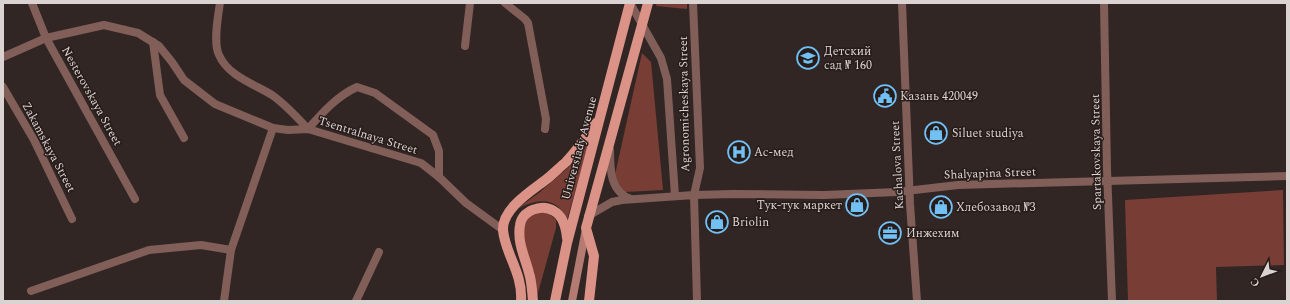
<svg xmlns="http://www.w3.org/2000/svg" width="1290" height="304" viewBox="0 0 1290 304" font-family="Spectral,serif">
<style>
.green{fill:#783d35}
.lines{fill:none;stroke-linecap:round;stroke-linejoin:round}
.minor{stroke:#825e59;stroke-width:8}
.tertiary{stroke:#825e59;stroke-width:8}
.secondary{stroke:#b47b73;stroke-width:8}
.primary{stroke:#db9287;stroke-width:10}
.labels{text-anchor:middle;stroke-width:3;stroke-linejoin:round;paint-order:stroke}
.poi-label{font-size:12px;fill:#dbd3d2;stroke:#271c1a;text-anchor:start}
.street-label{font-size:12px;fill:#dbd3d2;stroke:#271c1a}
</style>
<rect width="100%" height="100%" fill="#312624"/>
<g class="green">
<path d="M657,3H687V9L656,6Z"/>
<path d="M642,53L651,62L663,190L625,192L618,187L614,179Z"/>
<path d="M589,143L567,220C558,196 537,198 517,209L540,192L570,166Z"/>
<path d="M1283,190L1284,265L1216,267L1217,301H1128L1125,200Z"/>
<path d="M536,212C545,212 550,213 556,220V228L536,300C533,286 520,237 523,225C525,220 532,215 536,212Z"/>
</g>
<g class="lines">
<g class="minor">
<path d="M32,3L46,38L135,199"/>
<path d="M220,3C218,16 213,43 219,55C228,76 254,84 272,95C285,104 297,117 308,129C322,113 337,96 357,87L375,93L433,135L439,151V177"/>
<path d="M505,3L525,19L528,23L546,119L545,129"/>
<path d="M693,3L700,168L694,195L733,194L824,195L897,192L958,185L1287,176"/>
<path d="M1104,3L1107,169L1112,301"/>
<path d="M153,42L160,95L184,138"/>
<path d="M465,46L470,3"/>
<path d="M3,57L46,38L104,25L138,33L159,46L172,62L184,80L215,104L273,128L288,130L308,129L421,163L439,177L466,203L503,230"/>
<path d="M3,87L34,140L72,219"/>
<path d="M31,291L149,250L201,245L231,250"/>
<path d="M224,301L231,250L273,128"/>
<path d="M356,301L379,252"/>
</g>
<g class="tertiary">
<path d="M630,3L661,58L667,79L675,196"/>
<path d="M902,3L910,204L917,301"/>
<path d="M610,150C610,169 610,192 631,199"/>
<path d="M588,216L612,202L622,200L694,195L697,301"/>
</g>
<path class="secondary" d="M572,301L586,229"/>
<g class="primary">
<path d="M521,301C523,273 505,254 503,230C502,208 533,190 548,178C554,173 560,167 566,162C577,150 587,136 596,123"/>
<path d="M533,301C532,292 532,282 529,273C525,257 517,243 520,225C522,211 541,203 554,211C563,216 566,228 567,238"/>
<path d="M555,301L567,243L630,3"/>
<path d="M589,301L594,256L586,228L648,3"/>
</g>
</g>
<defs>
<g id="school-ring" transform="scale(1.15)"><circle r="9.5" fill="#271c1a" stroke="#71c1f5" stroke-width="1.5"/><path d="M0-5L7-2L0 1L-7-2ZM-4 1L0 2.5L4 1V4Q0 6-4 4Z" fill="#71c1f5"/></g>
<g id="civic-ring" transform="scale(1.15)"><circle r="9.5" fill="#271c1a" stroke="#71c1f5" stroke-width="1.5"/><path d="M-.6-6.5H3V-4.5H.6V-3L4-1V1h2V6H-6V1h2V-1L-.6-3ZM-1.2 2.5V6h2.4V2.5Z" fill="#71c1f5"/></g>
<g id="shop-ring" transform="scale(1.15)"><circle r="9.5" fill="#271c1a" stroke="#71c1f5" stroke-width="1.5"/><path d="M-5-2.5h2.3a2.7 3.5 0 0 1 5.4 0H5L5.5 6h-11ZM-1.5-2.5h3a1.5 2.3 0 0 0-3 0Z" fill="#71c1f5"/></g>
<g id="hospital-ring" transform="scale(1.15)"><circle r="9.5" fill="#271c1a" stroke="#71c1f5" stroke-width="1.5"/><path d="M-5-5h3v3.5h4V-5h3V5h-3V1.5h-4V5h-3Z" fill="#71c1f5"/></g>
<g id="office-ring" transform="scale(1.15)"><circle r="9.5" fill="#271c1a" stroke="#71c1f5" stroke-width="1.5"/><path d="M-6-3h4V-5.5h4V-3h4V5H-6ZM-1-4.5V-3h2v-1.5ZM-6 0V1H6V0Z" fill="#71c1f5"/></g>
</defs>
<g fill-rule="evenodd">
<use href="#school-ring" x="808" y="58"/>
<use href="#civic-ring" x="885" y="96"/>
<use href="#shop-ring" x="936" y="133"/>
<use href="#hospital-ring" x="739" y="152"/>
<use href="#shop-ring" x="857" y="205"/>
<use href="#shop-ring" x="941" y="207"/>
<use href="#shop-ring" x="717" y="222"/>
<use href="#office-ring" x="890" y="233"/>
</g>
<g class="labels">
<g class="poi-label">
<text x="824" y="55">Детский<tspan x="824" dy="14">сад № 160</tspan></text>
<text x="900" y="100">Казань 420049</text>
<text x="952" y="137">Siluet studiya</text>
<text x="754" y="156">Ас-мед</text>
<text x="842" y="209" text-anchor="end">Тук-тук маркет</text>
<text x="956" y="211">Хлебозавод №3</text>
<text x="732" y="226">Briolin</text>
<text x="906" y="237">Инжехим</text>
</g>
<g class="street-label">
<text transform="translate(92 96) rotate(61)" y="4">Nesterovskaya Street</text>
<text transform="translate(684 104) rotate(-91)" y="4">Agronomicheskaya Street</text>
<text transform="translate(368 135) rotate(17)" y="4">Tsentralnaya Street</text>
<text transform="translate(49 147) rotate(62)" y="4">Zakamskaya Street</text>
<text transform="translate(579 148) rotate(-75)" y="4">Universiady Avenue</text>
<text transform="translate(1096 152) rotate(-91)" y="4">Spartakovskaya Street</text>
<text transform="translate(897 165) rotate(-93)" y="4">Kachalova Street</text>
<text transform="translate(990 173) rotate(-2)" y="4">Shalyapina Street</text>
</g>
</g>
<rect width="1290" height="304" fill="none" stroke="#dbd3d2" stroke-width="8"/>
<g transform="translate(1262 276) rotate(228)" stroke="#271c1a" stroke-width="3" paint-order="stroke">
<path d="M0-3L7 15L0 10L-7 15Z" fill="#dbd3d2"/>
<text y="-6" font-size="11" font-weight="bold" text-anchor="middle" fill="#dbd3d2">С</text>
</g>
</svg>
